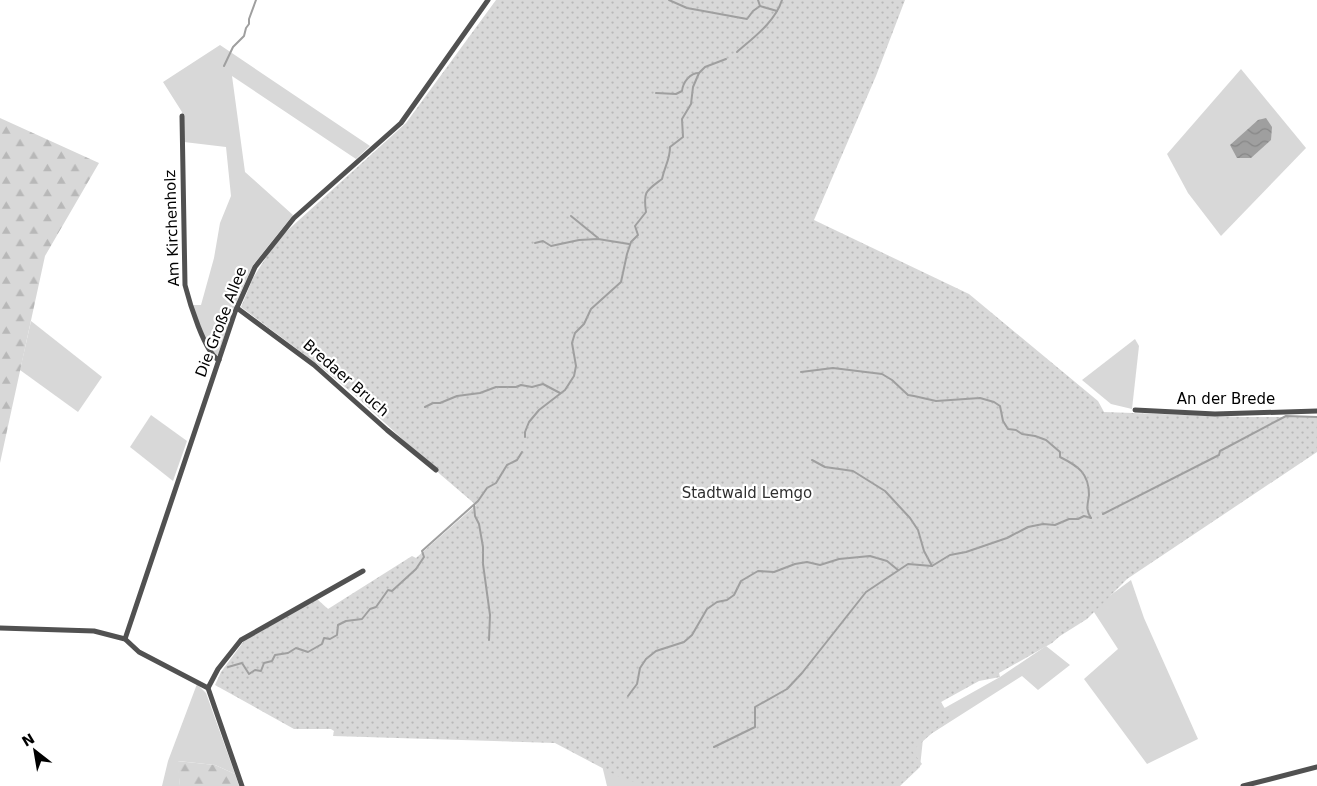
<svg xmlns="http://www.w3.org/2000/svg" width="1317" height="786" viewBox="0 0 1317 786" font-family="'DejaVu Sans',sans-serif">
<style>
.grass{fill:#d8d8d8}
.forest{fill:url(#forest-firs)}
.park{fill:url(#park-dots)}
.water{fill:url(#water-waves)}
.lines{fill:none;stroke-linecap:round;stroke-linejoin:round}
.stream{stroke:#9f9f9f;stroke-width:2}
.minor{stroke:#515151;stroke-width:5}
.labels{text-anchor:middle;stroke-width:4.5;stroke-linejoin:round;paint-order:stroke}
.street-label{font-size:15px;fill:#000;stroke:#fff}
.park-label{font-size:15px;fill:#2f2f2f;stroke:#fff}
</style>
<defs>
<pattern id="forest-firs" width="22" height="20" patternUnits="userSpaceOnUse" patternTransform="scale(1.25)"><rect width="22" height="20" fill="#d8d8d8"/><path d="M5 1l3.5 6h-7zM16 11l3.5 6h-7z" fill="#b8b8b8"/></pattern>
<pattern id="park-dots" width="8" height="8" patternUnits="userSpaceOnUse" patternTransform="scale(1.25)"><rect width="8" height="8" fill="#d8d8d8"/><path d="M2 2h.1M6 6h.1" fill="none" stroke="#b8b8b8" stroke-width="1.8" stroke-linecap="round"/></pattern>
<pattern id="water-waves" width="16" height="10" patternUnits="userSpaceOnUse" patternTransform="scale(1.25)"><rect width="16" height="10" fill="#9f9f9f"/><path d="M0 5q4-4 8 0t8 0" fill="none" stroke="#878787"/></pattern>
</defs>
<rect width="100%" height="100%" fill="#fff"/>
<g class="grass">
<path d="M220,45L370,146L356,159L232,76L245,172L293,215L253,265L235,305L218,355H215L206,341L192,305H201L214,258L220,223L231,196L226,147L184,142L182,112L163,82Z"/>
<path d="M1241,69L1306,148L1221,236L1188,193L1167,154Z"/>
<path d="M31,321L102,377L78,412L20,370Z"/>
<path d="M1135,339L1139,346L1132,409L1111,404L1082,380Z"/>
<path d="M151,415L187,441L173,481L130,447Z"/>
<path d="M1131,580L1144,618L1198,739L1147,764L1084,679L1118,649L1092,609Z"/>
<path d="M1046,646L1070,665L1038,690L1022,676L923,739L920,767L900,786H805L1000,677Z"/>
<path d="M197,684L206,693L235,774L215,765L178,761L180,786H162L168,761Z"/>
<path d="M601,761L680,786H607Z"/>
</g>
<g class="forest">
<path d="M0,118L99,163L45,256L0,463Z"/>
<path d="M177,761L215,765L235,774L239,786H180Z"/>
</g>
<path class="park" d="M496,0H905L876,76L814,220L969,294L1098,401L1104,412L1245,417H1317V452L1127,579L1087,619L1060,636L1052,643L999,673L1000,677L979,681L941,702L950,717L912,751L922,764L899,786H654L625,780L555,743L333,736L334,731L331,729H294L215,685L221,672L244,641L317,599L328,609L412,556L416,558L476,505L441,475L357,397L321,367L241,307L253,278L277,240L406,123Z"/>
<path class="water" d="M1266,118L1272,127L1271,140L1251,158H1237L1230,145L1258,120Z"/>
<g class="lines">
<g class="stream">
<path d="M669,0L687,8L747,19L753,11L760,6"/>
<path d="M758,0L760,6L777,11"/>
<path d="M737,52C754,37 775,22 782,0"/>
<path d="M224,66L233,47L244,36L246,28L249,24V19L256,0"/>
<path d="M656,93L676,94L682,91C683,82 690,73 699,73"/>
<path d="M571,216L598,238"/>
<path d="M535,243L543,241L551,246L579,240L598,239L629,244"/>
<path d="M801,372L833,368L882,374L892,380L908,395L914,396L936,401L980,398L994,402L1000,406L1003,421L1008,429L1016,430L1022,434L1035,436L1046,440L1060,452V457C1078,466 1089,473 1089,495C1088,504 1085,509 1091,518"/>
<path d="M425,407L433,403H440L457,396L480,393L496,387H516L521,385L532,387L543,384L560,393"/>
<path d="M525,437V432L529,422L539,410L565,390L574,376L576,366L572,343L575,333L584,324L591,309L621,282L627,254L631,242L638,235L635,226L646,212C643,191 646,191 662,179C665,165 670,160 670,147L683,137L682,119L691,104L693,87L699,73L705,67L726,59"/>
<path d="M812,460L825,467L853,471L885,491L910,518L918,530L924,551L932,566"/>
<path d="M474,505L475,516L479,524L483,547V564L490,615L489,640"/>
<path d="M1103,514L1219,455L1220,451L1286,416L1317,417"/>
<path d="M228,667L242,663L249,674L255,670L261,671L264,663L272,661L275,655L288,653L296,648L308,652L322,644L324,638L330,639L337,635L338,625L346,621L362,619L370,609L376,607L388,590L392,591L416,569L424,557L422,551L478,501L487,488L496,483L507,465L517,460L522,452"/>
<path d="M628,696L637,684L640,668L646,659L656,651L684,642L692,635L707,609L717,602L727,600L734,595L741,581L758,571L774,572L795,564L807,562L820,565L839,559L870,556L887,561L898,570"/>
<path d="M714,747L755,727V707L787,689L802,673L866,592L908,564L932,566L950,555L966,552L1007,538L1028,527L1043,524L1055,525L1069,519H1078L1084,516L1091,518"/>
</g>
<g class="minor">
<path d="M182,116L185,285C189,301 205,354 219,360"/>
<path d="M237,308L314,365L387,430L436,470"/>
<path d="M1135,410L1215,414L1317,411"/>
<path d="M0,628L94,631L125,639L139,652L208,688L242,786"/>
<path d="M125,639L235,312L255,267L294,218L401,123L488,0"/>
<path d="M208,688L218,669L241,640L363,571"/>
<path d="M1243,786L1317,767"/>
</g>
</g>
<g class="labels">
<g class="street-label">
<text transform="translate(172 228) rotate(-92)" y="5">Am Kirchenholz</text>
<text transform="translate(221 322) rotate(-69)" y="5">Die Große Allee</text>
<text transform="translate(346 378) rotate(41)" y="5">Bredaer Bruch</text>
<text x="1226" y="404">An der Brede</text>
</g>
<g class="park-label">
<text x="747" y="498">Stadtwald Lemgo</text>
</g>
</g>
<g transform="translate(35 751) rotate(329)" stroke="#ffffff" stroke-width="4" paint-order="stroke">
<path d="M0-4L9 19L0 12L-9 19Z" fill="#000000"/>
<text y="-8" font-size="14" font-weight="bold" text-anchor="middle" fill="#000000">N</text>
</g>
</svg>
